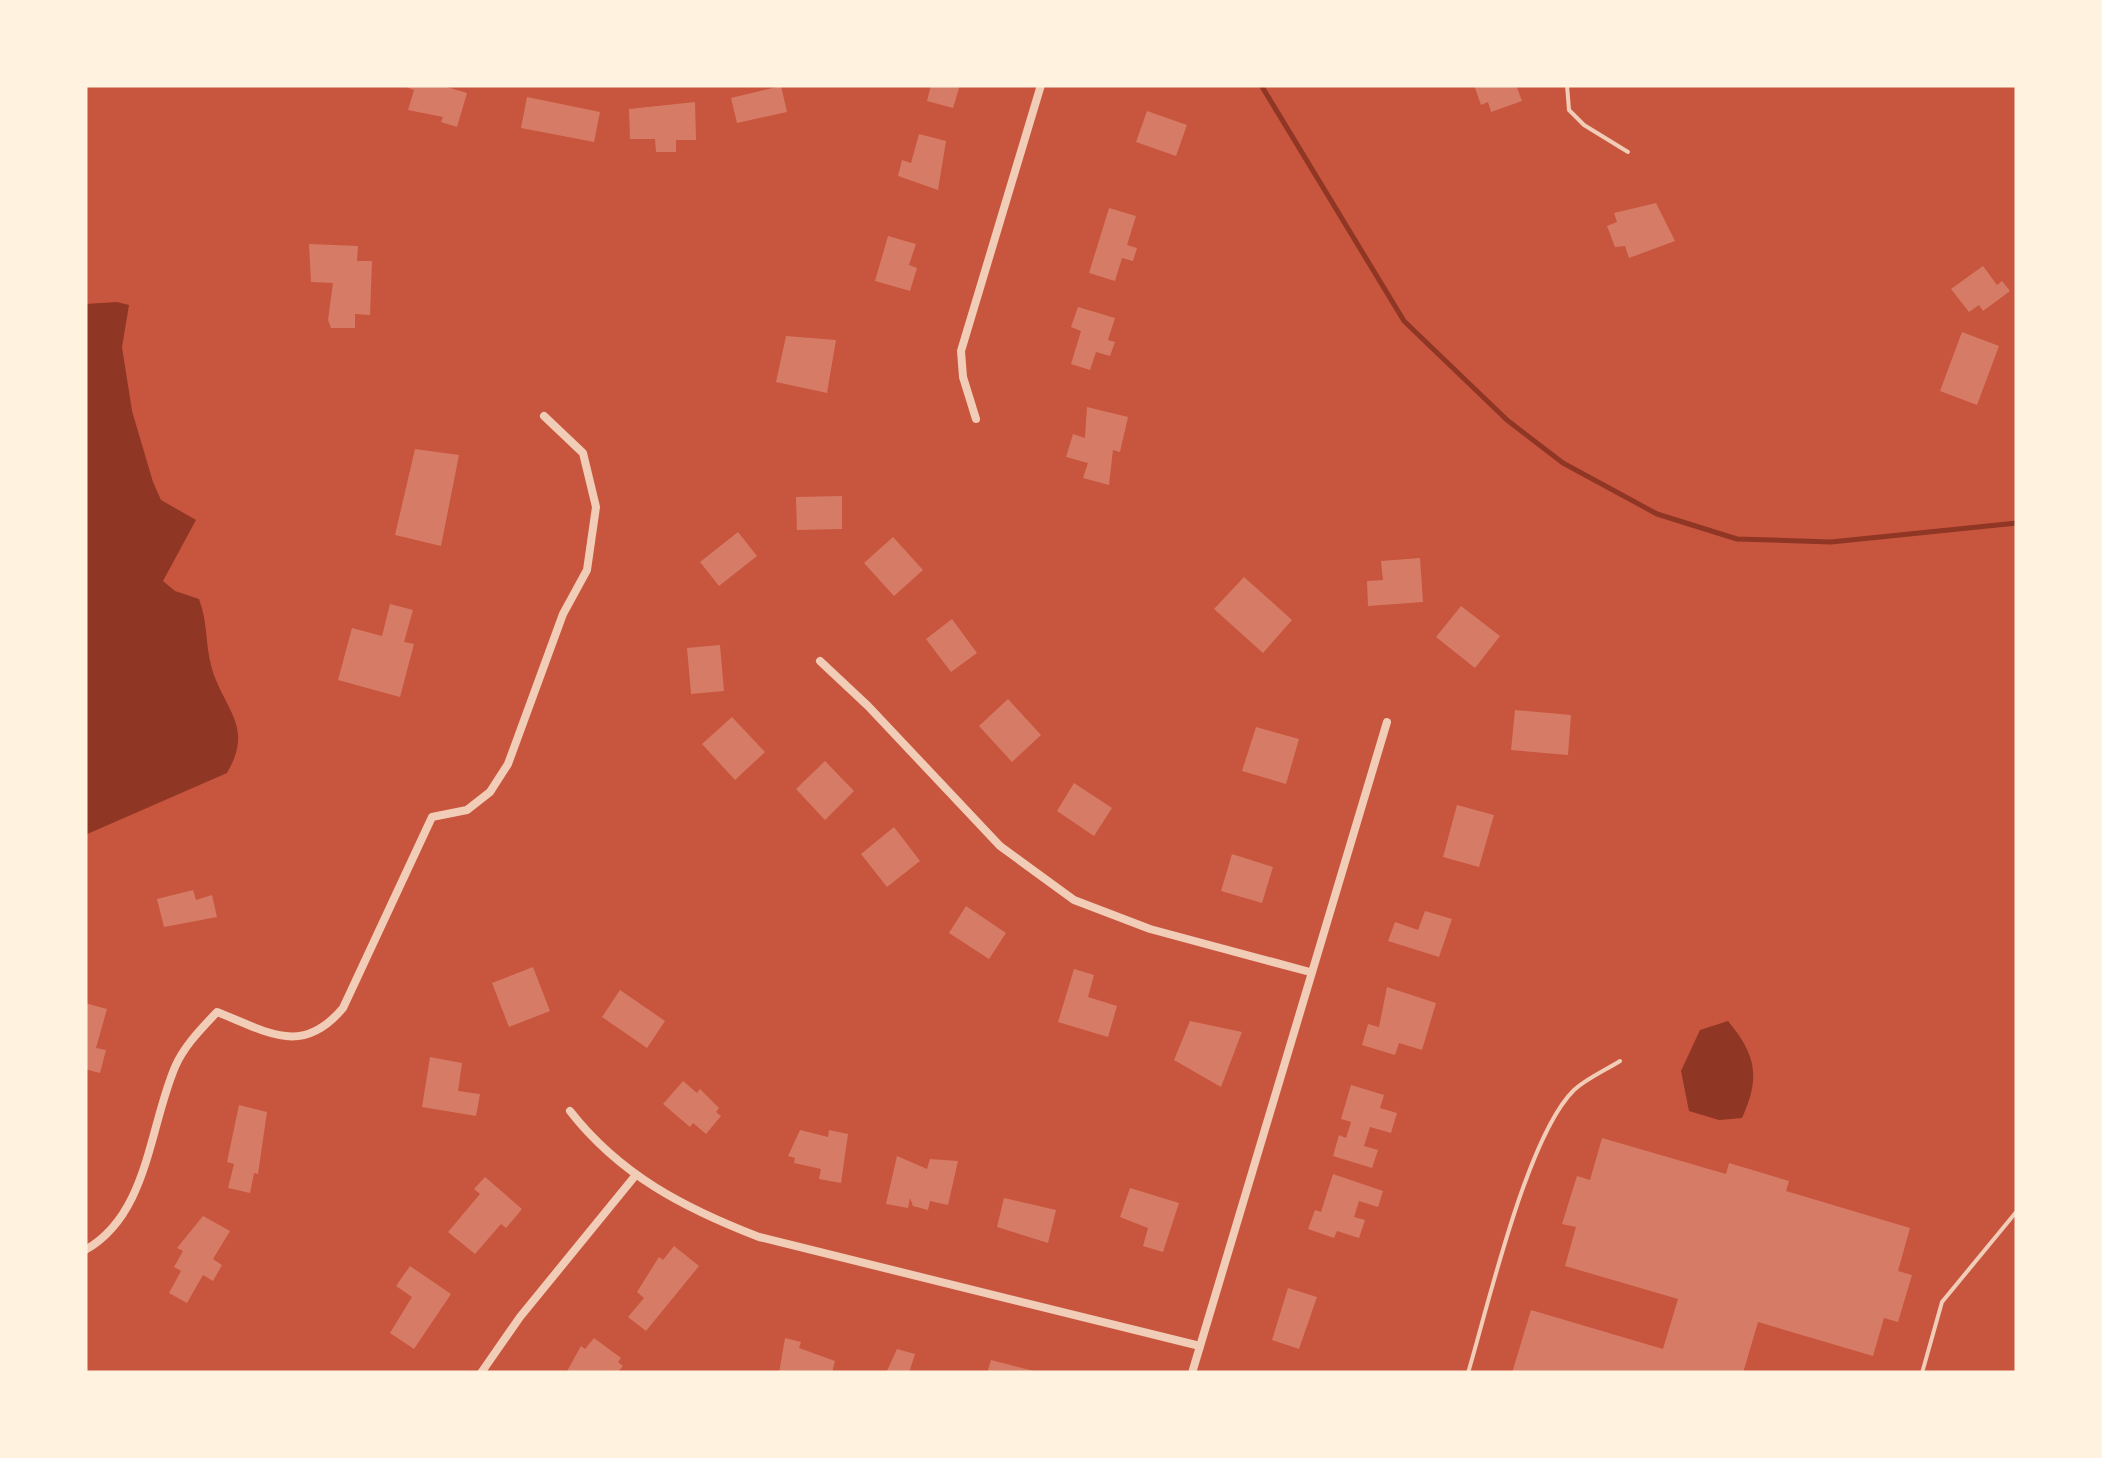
<svg xmlns="http://www.w3.org/2000/svg" width="2102" height="1458" viewBox="0 0 2102 1458" font-family="'PT Sans Narrow',sans-serif">
<style>
.water{fill:#8f3625}
.lines{fill:none;stroke-linecap:round;stroke-linejoin:round}
.stream{stroke:#8f3625;stroke-width:5}
.building{fill:#d67c66}
.service{stroke:#f1ccb7;stroke-width:4}
.minor{stroke:#f1ccb7;stroke-width:8}
</style>
<rect width="100%" height="100%" fill="#c8553d"/>
<g class="water">
<path d="M117,302L129,305L122,347L132,411L153,482L161,500L196,520L163,581L175,591L199,599C208,622 205,645 212,669C225,711 254,726 227,773L85,835V304Z"/>
<path d="M1728,1021C1757,1056 1760,1078 1742,1118L1719,1120L1689,1111L1681,1071L1700,1030Z"/>
</g>
<g class="lines">
<path class="stream" d="M1261,85L1404,321L1507,420L1563,463L1657,514L1737,539L1831,542L2017,523"/>
</g>
<g class="building">
<path d="M401,85H440L467,93L457,127L441,122L443,117L408,110L414,90Z"/>
<path d="M931,85H960L953,108L927,101Z"/>
<path d="M1474,85H1516L1522,101L1491,112L1488,102L1481,105Z"/>
<path d="M781,86L787,112L737,123L731,98Z"/>
<path d="M527,97L600,112L594,142L521,128Z"/>
<path d="M695,102L696,140H676V152H656L655,139H630L629,109Z"/>
<path d="M1147,111L1187,125L1176,156L1136,142Z"/>
<path d="M919,134L946,141L938,190L898,176L902,160L911,163Z"/>
<path d="M1656,203L1675,241L1629,258L1625,246L1615,247L1607,226L1617,222L1614,213Z"/>
<path d="M1109,208L1136,216L1127,245L1137,248L1133,261L1122,258L1115,281L1089,273Z"/>
<path d="M888,236L916,244L909,265L917,268L910,291L875,281Z"/>
<path d="M309,244L358,246L357,261H372L370,315L355,314V328H331L328,320L333,283L311,282Z"/>
<path d="M1983,266L1997,285L2002,281L2010,291L1983,311L1979,305L1969,312L1951,289Z"/>
<path d="M1078,307L1115,318L1108,340L1115,342L1110,356L1096,352L1090,370L1071,364L1081,331L1071,327Z"/>
<path d="M1962,332L1999,346L1977,405L1940,391Z"/>
<path d="M786,336L836,340L827,393L776,382Z"/>
<path d="M1087,407L1128,417L1120,452L1113,450L1109,485L1083,478L1088,463L1066,457L1073,434L1085,438Z"/>
<path d="M415,449L459,455L441,546L395,535Z"/>
<path d="M842,496V529L797,530L796,497Z"/>
<path d="M738,532L757,556L719,586L700,562Z"/>
<path d="M893,537L923,570L894,596L864,563Z"/>
<path d="M1420,558L1423,602L1368,606L1367,581L1383,580L1381,561Z"/>
<path d="M1244,577L1292,620L1263,653L1214,609Z"/>
<path d="M390,604L413,610L404,642L414,644L400,697L338,680L352,628L382,636Z"/>
<path d="M1461,606L1500,636L1475,668L1436,637Z"/>
<path d="M952,619L977,653L951,672L926,639Z"/>
<path d="M720,645L724,691L691,694L687,648Z"/>
<path d="M1008,699L1041,735L1012,762L979,726Z"/>
<path d="M1515,710L1571,715L1568,755L1511,750Z"/>
<path d="M732,717L765,752L735,780L702,744Z"/>
<path d="M1256,727L1299,739L1286,784L1242,771Z"/>
<path d="M825,761L854,791L825,820L796,789Z"/>
<path d="M1074,783L1112,808L1094,836L1057,811Z"/>
<path d="M1457,805L1494,815L1479,867L1443,857Z"/>
<path d="M894,827L920,861L887,887L861,854Z"/>
<path d="M1232,854L1273,867L1262,903L1221,891Z"/>
<path d="M193,890L196,900L212,895L217,917L164,927L157,899Z"/>
<path d="M966,906L1006,933L989,959L949,933Z"/>
<path d="M1425,911L1452,919L1439,957L1388,941L1395,922L1418,930Z"/>
<path d="M533,967L550,1011L509,1027L492,983Z"/>
<path d="M1074,969L1094,975L1088,997L1117,1006L1108,1037L1058,1022Z"/>
<path d="M1387,987L1436,1003L1422,1050L1399,1043L1395,1055L1362,1045L1368,1024L1379,1027Z"/>
<path d="M620,990L665,1021L647,1048L602,1017Z"/>
<path d="M85,1003L107,1009L96,1048L106,1050L100,1073L85,1069Z"/>
<path d="M1190,1021L1242,1032L1221,1087L1174,1060Z"/>
<path d="M430,1057L462,1063L458,1091L480,1094L476,1116L422,1107Z"/>
<path d="M683,1081L697,1093L700,1089L719,1108L716,1112L721,1116L706,1134L693,1123L690,1127L663,1104Z"/>
<path d="M1351,1085L1384,1095L1380,1108L1397,1113L1391,1133L1370,1127L1364,1146L1378,1150L1372,1168L1333,1156L1339,1135L1346,1138L1351,1122L1341,1119Z"/>
<path d="M239,1105L267,1112L258,1174L254,1173L250,1193L228,1188L234,1164L227,1162Z"/>
<path d="M800,1130L828,1137L829,1130L848,1134L841,1183L819,1179L821,1169L794,1163L795,1158L788,1156Z"/>
<path d="M1602,1138L1726,1174L1729,1163L1789,1181L1786,1191L1910,1228L1898,1271L1912,1275L1898,1322L1884,1318L1873,1356L1758,1322L1743,1373H1512L1531,1310L1663,1349L1678,1299L1565,1266L1576,1227L1562,1224L1577,1176L1590,1180Z"/>
<path d="M897,1156L927,1169L930,1159L958,1161L948,1205L930,1201L928,1210L913,1206L910,1198L908,1208L886,1204Z"/>
<path d="M1333,1174L1383,1191L1378,1207L1359,1201L1354,1217L1365,1220L1359,1238L1337,1231L1334,1238L1308,1229L1315,1210L1321,1212Z"/>
<path d="M485,1177L522,1209L506,1228L501,1224L475,1254L448,1232L480,1194L474,1189Z"/>
<path d="M1130,1188L1179,1203L1163,1252L1143,1246L1148,1228L1120,1217Z"/>
<path d="M1004,1198L1056,1210L1048,1243L997,1227Z"/>
<path d="M203,1216L230,1231L213,1259L222,1265L213,1281L203,1275L187,1303L169,1293L181,1271L174,1267L183,1251L177,1248Z"/>
<path d="M674,1246L699,1266L646,1331L628,1317L644,1298L637,1292L659,1257L663,1260Z"/>
<path d="M410,1266L451,1294L414,1349L390,1333L412,1297L396,1286Z"/>
<path d="M1288,1288L1317,1297L1299,1349L1272,1340Z"/>
<path d="M594,1338L621,1358L618,1362L623,1366L617,1373H566L581,1346L585,1349Z"/>
<path d="M785,1338L801,1342L799,1348L835,1361L832,1373H779Z"/>
<path d="M897,1349L915,1354L909,1373H886Z"/>
<path d="M991,1360L1038,1372V1373H987Z"/>
</g>
<g class="lines">
<g class="service">
<path d="M1567,85L1569,110L1584,125L1628,152"/>
<path d="M1468,1373C1488,1306 1527,1136 1574,1090C1587,1078 1606,1070 1620,1061"/>
<path d="M1922,1373L1942,1302L2017,1211"/>
</g>
<g class="minor">
<path d="M976,419L963,377L961,351L1041,85"/>
<path d="M820,661L868,706L1000,846L1074,900L1150,929L1310,972"/>
<path d="M570,1111C620,1175 684,1208 759,1237L1200,1346"/>
<path d="M85,1250C148,1215 149,1128 175,1067C184,1046 201,1029 217,1012C268,1032 302,1057 343,1008L432,817L467,810L490,792L508,764L563,614L587,570L596,507L583,453L544,416"/>
<path d="M481,1373L520,1317L635,1176"/>
<path d="M1192,1373L1387,722"/>
</g>
</g>
<rect width="2102" height="1458" fill="none" stroke="#fff3e0" stroke-width="175"/>
</svg>
